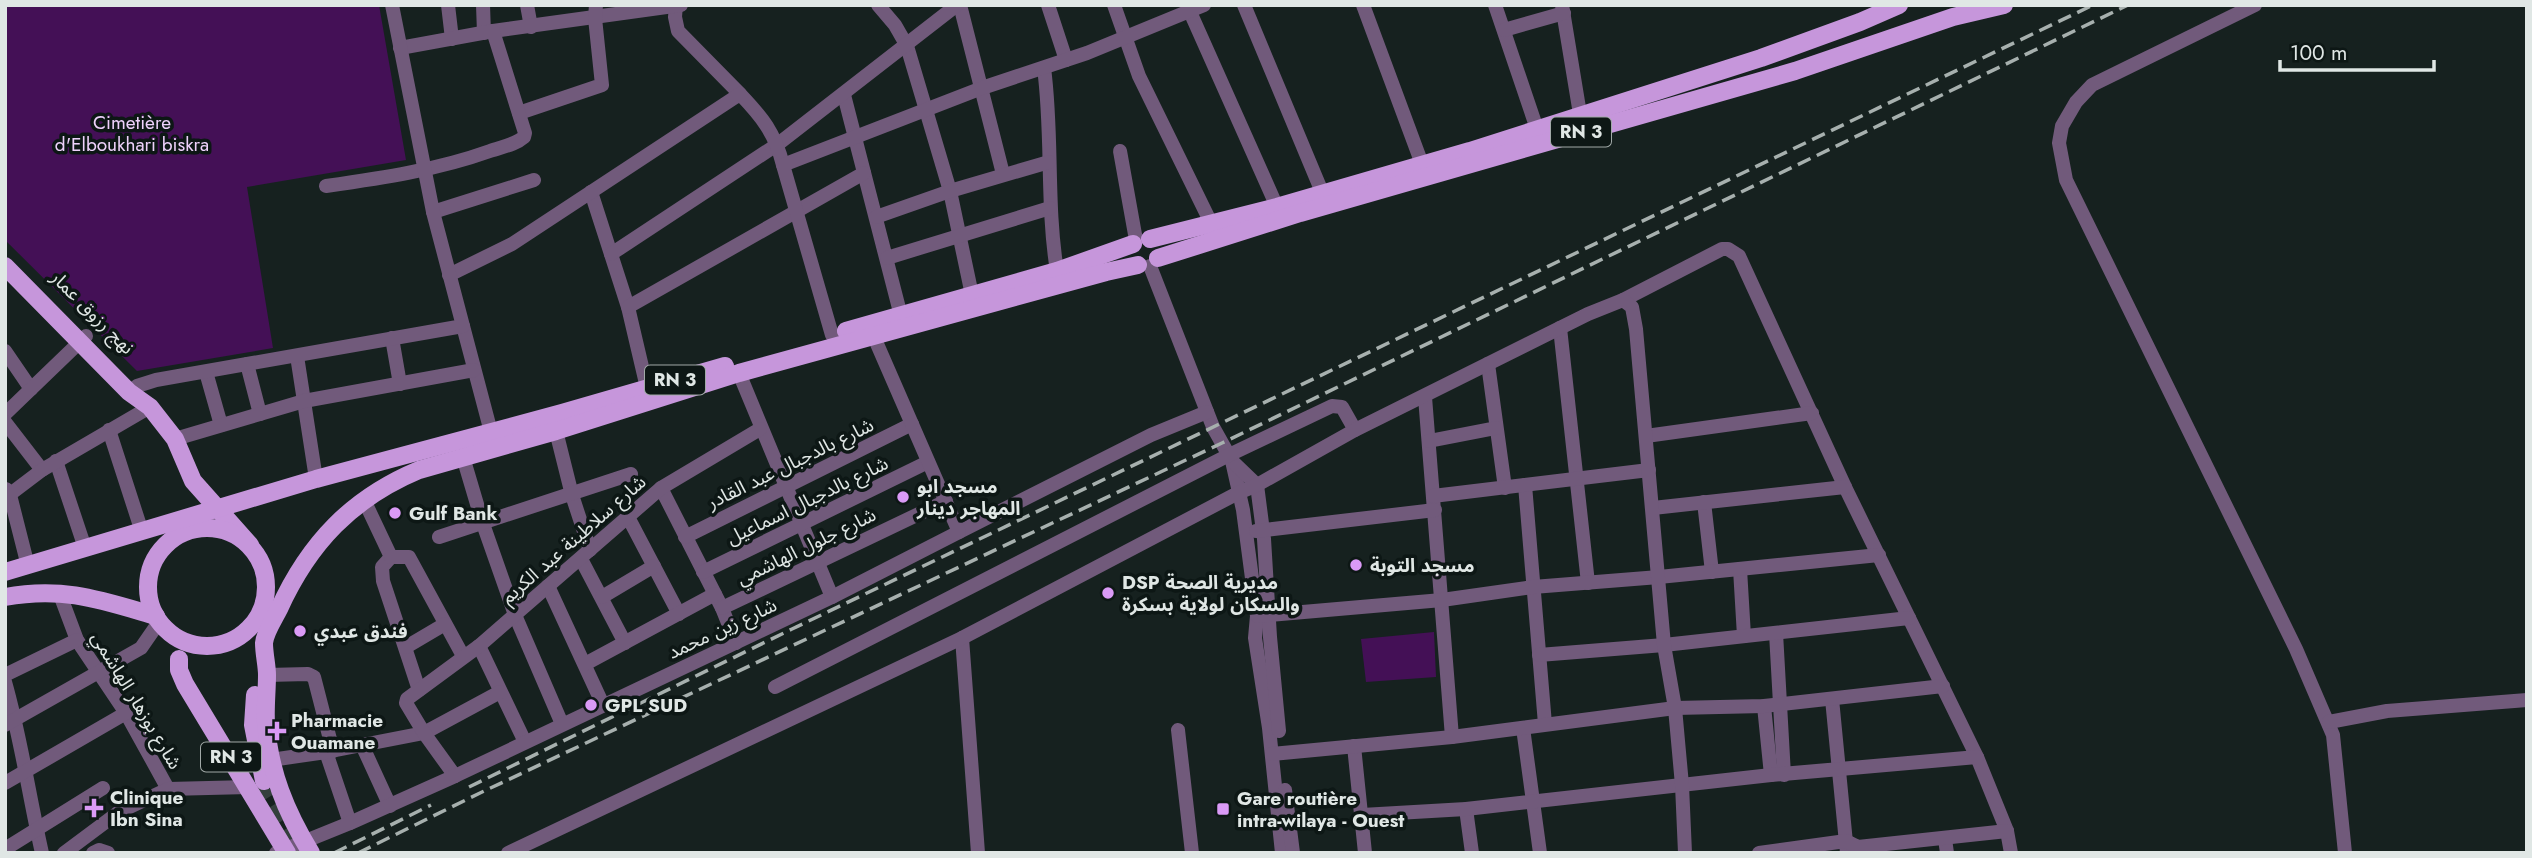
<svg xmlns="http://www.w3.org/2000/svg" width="2532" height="858" viewBox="0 0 2532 858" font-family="Jost,'Noto Sans Arabic',sans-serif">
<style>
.green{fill:#441056}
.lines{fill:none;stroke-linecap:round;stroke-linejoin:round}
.major-tunnel{stroke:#343f3d;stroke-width:18;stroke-dasharray:18 9;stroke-linecap:butt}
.minor{stroke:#715a7b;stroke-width:14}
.major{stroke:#c696db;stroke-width:18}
.rail{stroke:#a7b0ae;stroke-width:3.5;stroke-dasharray:14 7;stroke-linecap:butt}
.poi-dot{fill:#da9af6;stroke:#0d1715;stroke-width:2.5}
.labels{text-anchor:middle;stroke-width:7;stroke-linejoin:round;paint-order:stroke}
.shield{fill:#0d1715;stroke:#a1a9a7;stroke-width:2}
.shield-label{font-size:18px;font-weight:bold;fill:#e0e7e5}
.park-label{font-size:19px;fill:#eed1fb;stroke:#0d1715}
.street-label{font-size:19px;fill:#e0e7e5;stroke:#0d1715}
.poi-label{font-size:19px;font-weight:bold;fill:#e0e7e5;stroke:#0d1715;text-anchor:start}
</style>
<rect width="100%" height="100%" fill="#16211f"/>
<g class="green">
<path d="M5,5H379L406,160L247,187L273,348L137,371L5,240Z"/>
<path d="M1434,632L1436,677L1366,682L1361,639Z"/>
</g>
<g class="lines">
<path class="major-tunnel" d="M256,784L299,853"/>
<g class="minor">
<path d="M448,5L452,39"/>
<path d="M483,5L484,33"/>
<path d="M527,5L531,27"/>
<path d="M676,5L675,17L678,31L740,94"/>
<path d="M878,5L895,25L907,46L950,191L972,295"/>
<path d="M960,5L1003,174"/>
<path d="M1048,5L1066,60"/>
<path d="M1114,5L1139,76L1211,223"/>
<path d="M1187,5L1277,207"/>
<path d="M1244,5L1322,192"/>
<path d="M1363,5L1422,164"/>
<path d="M1495,5L1537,129"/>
<path d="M1562,5L1580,114"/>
<path d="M2255,5L2092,85L2076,102L2062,126L2059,143L2066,180L2296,649L2333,735L2345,853"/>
<path d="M1504,30L1564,13"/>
<path d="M493,31L681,5"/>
<path d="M1044,68C1053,135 1046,204 1057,271"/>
<path d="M844,95L901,316"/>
<path d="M519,113L602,85L595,18L596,5"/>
<path d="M1120,151L1136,240"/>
<path d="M326,186C382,178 437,170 490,151C501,147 515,145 524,137L525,133L493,31L400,48"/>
<path d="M591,192L628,307L647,388"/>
<path d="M433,212L534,180"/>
<path d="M876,217L950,191L1049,162"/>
<path d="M611,254L778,144L957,5"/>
<path d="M887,258L1050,208"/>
<path d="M1150,266L1213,427L1232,461L1243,510L1257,616L1255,638L1269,728L1282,853"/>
<path d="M449,275L512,244L740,94C762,117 775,133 783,165"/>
<path d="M1623,300L1722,249H1728L1739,256L1845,487L1977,757L2007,831L2011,853"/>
<path d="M628,307L864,173"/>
<path d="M463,326L491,432"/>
<path d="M1560,328L1588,583"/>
<path d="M832,335L783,165L982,88L1087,53L1204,5"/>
<path d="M392,338L400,384"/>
<path d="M5,351L31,389"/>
<path d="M297,356L316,479"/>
<path d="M247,364L260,414"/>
<path d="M1488,364L1505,488"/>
<path d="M206,372L221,425"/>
<path d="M739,373L832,597"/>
<path d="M129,392L137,386L156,380L463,326L433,212L392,5"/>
<path d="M1425,397L1452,737"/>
<path d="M5,414L86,336"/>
<path d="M5,422L42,470"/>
<path d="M109,430L142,532"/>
<path d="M556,431L572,495L590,550"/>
<path d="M1646,436L1812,413"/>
<path d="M175,439L304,401L474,370"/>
<path d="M1429,441L1496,428"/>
<path d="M463,457L482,521L515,615L562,724"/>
<path d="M56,461L85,548"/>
<path d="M1232,461L1257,485L1264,539L1270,637L1279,731"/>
<path d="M1525,485L1545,724"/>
<path d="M661,488L722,608L736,643"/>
<path d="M6,489L10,495L28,566"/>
<path d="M1433,496L1649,470"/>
<path d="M5,498L42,470L150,407"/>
<path d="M364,500L391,557L382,567L383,581L419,690"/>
<path d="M1704,502L1712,572"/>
<path d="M1653,508L1845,487"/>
<path d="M628,517L679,614"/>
<path d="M1256,531L1435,510"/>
<path d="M959,532L1151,435L1207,412"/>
<path d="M439,537L631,474"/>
<path d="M685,537L912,424"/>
<path d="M391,557H409L463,656"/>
<path d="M581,559L625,643"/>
<path d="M1740,569L1744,636"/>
<path d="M703,572L928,462"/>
<path d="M548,586L603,705"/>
<path d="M59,592L77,640L126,713L168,789"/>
<path d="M602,597L654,566"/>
<path d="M722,608L946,501"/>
<path d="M1257,616L1442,600L1533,587L1659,577L1879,555"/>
<path d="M1776,633L1784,775"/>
<path d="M962,638L978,853"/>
<path d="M479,646L525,742"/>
<path d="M406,647L445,624"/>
<path d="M1539,655L1664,645L1909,618"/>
<path d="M585,664L715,594"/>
<path d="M5,675L77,640"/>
<path d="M267,675L308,674L314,677L333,751"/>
<path d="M5,682C21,738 29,796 42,853"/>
<path d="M775,687L1229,455L1332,406L1342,407L1355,430"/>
<path d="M1832,699L1847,853"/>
<path d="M1764,706L1771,775"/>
<path d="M2329,722L2387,711L2527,700"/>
<path d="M5,725L141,648L159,622"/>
<path d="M1523,728L1540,853"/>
<path d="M1178,730L1192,853"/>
<path d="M362,745L390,806"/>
<path d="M1354,746L1365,853"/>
<path d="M326,752L350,823"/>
<path d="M1272,754L1452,737L1675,708L1764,706L1943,686"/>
<path d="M271,760L326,752L424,733L500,692"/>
<path d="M455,776L424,733L406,703L407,699L479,646L661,488L760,429"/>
<path d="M5,783L126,713"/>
<path d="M1285,790L1293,853"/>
<path d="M1466,809L1472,853"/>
<path d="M1362,815L1466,809L1771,775L1977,757"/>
<path d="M1945,839L1947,853"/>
<path d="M5,849L103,788"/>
<path d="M64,853L119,812L168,789L249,787"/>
<path d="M93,853L99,850L108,853"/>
<path d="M276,853L350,823L455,776L832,597L959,532L874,337"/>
<path d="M508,853L962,638L1238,493L1257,485L1355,430L1588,314L1623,300L1632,307L1636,329L1664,645L1675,708L1682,785L1685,853"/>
<path d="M1759,853L1846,841L1858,847L2007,831"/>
</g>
<g class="major">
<path d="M1150,239L1277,207L1470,151L1761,58L1860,22L1899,5"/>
<path d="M1158,258L1300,213L1795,71L1953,17L2004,5"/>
<path d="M5,266L129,392L150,407L175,439L193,481L250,545"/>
<path d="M846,331L1057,271L1133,244"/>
<circle cx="207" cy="587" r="59"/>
<path d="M5,572L316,479L562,413L725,366"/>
<path d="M5,597C63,586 101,600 156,616"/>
<path d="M179,659V670L185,684L287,853"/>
<path d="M255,695L253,725L264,781"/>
<path d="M311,853C286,812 269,771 266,723C265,707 267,691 267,675C267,665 264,654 264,643C265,632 274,619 279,609C309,543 352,498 419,470L556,431L739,373L1106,272L1138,265"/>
</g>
<g class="rail">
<path d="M469,787L792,629L2093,5"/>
<path d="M334,853L431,805"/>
<path d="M358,853L480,793L1222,443L2128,5"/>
</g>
</g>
<g class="poi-dot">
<circle cx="903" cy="497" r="7"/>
<circle cx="395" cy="513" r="7"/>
<circle cx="1356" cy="565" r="7"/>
<circle cx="1108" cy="593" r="7"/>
<circle cx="300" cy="631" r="7"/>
<circle cx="591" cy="705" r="7"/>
<path d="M273.5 720.5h7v7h7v7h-7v7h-7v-7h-7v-7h7z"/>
<path d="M90.5 797.5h7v7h7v7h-7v7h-7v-7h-7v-7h7z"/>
<rect x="1216" y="802" width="14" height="14" rx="3.5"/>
</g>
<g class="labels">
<g class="shield">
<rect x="1551" y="117.5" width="60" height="29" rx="5"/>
<rect x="645" y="365.5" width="60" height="29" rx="5"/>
<rect x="201" y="742.5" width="60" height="29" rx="5"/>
</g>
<g class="shield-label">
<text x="1581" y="138">RN 3</text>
<text x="675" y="386">RN 3</text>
<text x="231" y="763">RN 3</text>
</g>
<g class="park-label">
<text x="132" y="129">Cimetière<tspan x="132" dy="22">d'Elboukhari biskra</tspan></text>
</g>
<g class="street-label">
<text transform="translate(93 312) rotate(45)" y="7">نهج رزوق عمار</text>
<text transform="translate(790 463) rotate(-26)" y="7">شارع بالدجبال عبد القادر</text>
<text transform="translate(807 500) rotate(-26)" y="7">شارع بالدجبال اسماعيل</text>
<text transform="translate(573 539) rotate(-41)" y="7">شارع سلاطينة عبد الكريم</text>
<text transform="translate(806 546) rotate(-26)" y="7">شارع جلول الهاشمي</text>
<text transform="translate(722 628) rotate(-25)" y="7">شارع زين محمد</text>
<text transform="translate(137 700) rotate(59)" y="7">شارع بوزهار الهاشمي</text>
</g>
<g class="poi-label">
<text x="917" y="493">مسجد ابو<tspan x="917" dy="22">المهاجر دينار</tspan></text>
<text x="409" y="520">Gulf Bank</text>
<text x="1370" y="572">مسجد التوبة</text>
<text x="1122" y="589">DSP مديرية الصحة<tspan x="1122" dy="22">والسكان لولاية بسكرة</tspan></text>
<text x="314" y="638">فندق عبدي</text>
<text x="605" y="712">GPL SUD</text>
<text x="291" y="727">Pharmacie<tspan x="291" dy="22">Ouamane</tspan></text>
<text x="110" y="804">Clinique<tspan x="110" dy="22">Ibn Sina</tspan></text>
<text x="1237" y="805">Gare routière<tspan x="1237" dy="22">intra-wilaya - Ouest</tspan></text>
</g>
</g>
<rect width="2532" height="858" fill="none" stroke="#e0e7e5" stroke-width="14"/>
<path d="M2280 60v10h154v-10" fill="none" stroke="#e0e7e5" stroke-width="3.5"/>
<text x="2290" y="60" font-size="21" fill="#e0e7e5" stroke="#0d1715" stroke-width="5" paint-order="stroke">100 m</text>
</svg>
